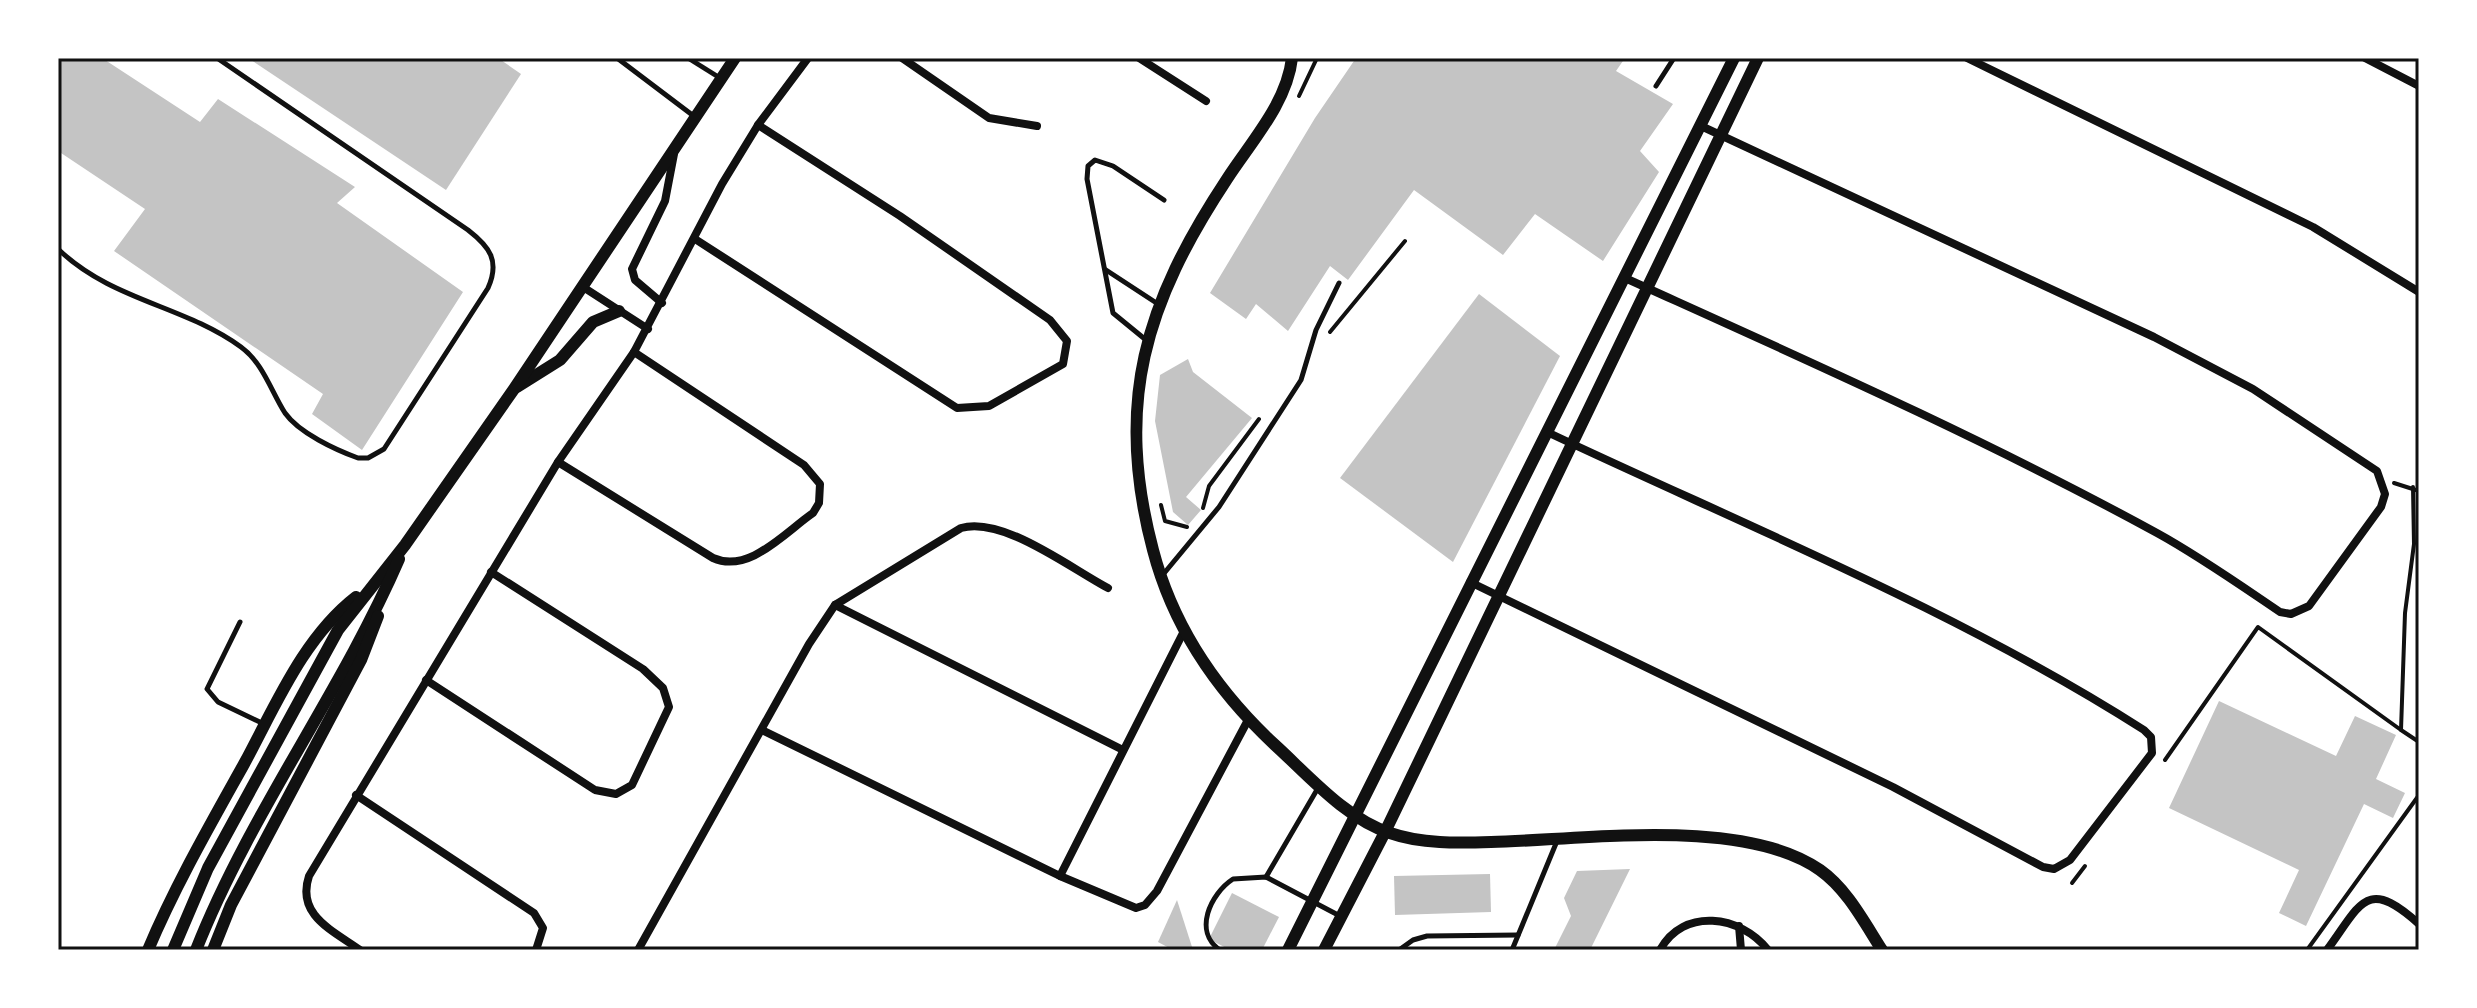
<svg xmlns="http://www.w3.org/2000/svg" width="2477" height="1008" viewBox="0 0 2477 1008" font-family="Jost,sans-serif">
<style>
.building{fill:#c4c4c4}
.lines{fill:none;stroke-linecap:round;stroke-linejoin:round}
.path{stroke:#111;stroke-width:4}
.service{stroke:#111;stroke-width:5}
.minor{stroke:#111;stroke-width:8}
.tertiary{stroke:#111;stroke-width:12}
.neatline{fill:none;stroke:#111;stroke-width:3}
</style>
<rect width="100%" height="100%" fill="#fff"/>
<g class="building">
<path d="M58,58H102L200,122L218,99L355,187L337,203L463,292L362,450L312,414L323,394L114,251L145,209L58,151Z"/>
<path d="M248,58H498L521,74L446,190Z"/>
<path d="M1356,58H1625L1616,71L1673,104L1640,151L1659,172L1603,261L1535,214L1503,255L1414,190L1348,280L1330,266L1288,331L1256,304L1246,319L1210,293L1315,118Z"/>
<path d="M1479,294L1560,356L1453,562L1340,478Z"/>
<path d="M1188,359L1193,372L1252,418L1186,497L1201,510L1188,525L1173,512L1155,421L1160,375Z"/>
<path d="M2219,701L2336,756L2355,716L2396,735L2376,779L2405,793L2393,818L2364,804L2306,926L2279,913L2299,870L2169,808Z"/>
<path d="M1630,869L1590,950H1554L1571,916L1564,898L1577,871Z"/>
<path d="M1490,874L1491,912L1395,915L1394,876Z"/>
<path d="M1232,893L1279,917L1262,950H1230L1209,939Z"/>
<path d="M1177,900L1193,950H1173L1158,942Z"/>
</g>
<g class="lines">
<g class="path">
<path d="M1299,96L1317,58"/>
<path d="M1330,332L1405,241"/>
<path d="M2394,483L2419,491"/>
<path d="M2413,487L2414,544L2405,613L2401,730L2419,742"/>
<path d="M1161,505L1165,521L1187,527"/>
<path d="M1203,508L1209,486L1259,419"/>
<path d="M2165,760L2258,627L2401,730"/>
<path d="M2072,883L2085,866"/>
<path d="M2307,950L2419,795"/>
</g>
<g class="service">
<path d="M617,58L695,117"/>
<path d="M688,58L720,78"/>
<path d="M1656,86L1674,58"/>
<path d="M58,249C112,301 183,305 241,347C263,363 271,391 285,413C299,433 336,450 358,458H368L384,449L488,288C500,261 490,247 468,230L217,58"/>
<path d="M1106,270L1158,304"/>
<path d="M1146,340L1113,313L1087,179L1088,166L1095,160L1113,166L1164,200"/>
<path d="M1161,577L1219,507L1301,380L1316,330L1339,283"/>
<path d="M240,622L207,689L218,702L264,724"/>
<path d="M1266,877L1318,788"/>
<path d="M1220,950C1193,932 1210,894 1233,879L1266,877L1340,916"/>
<path d="M1399,950L1413,940L1427,936L1518,935"/>
<path d="M1512,950L1557,841"/>
</g>
<g class="minor">
<path d="M902,58L989,118L1037,126"/>
<path d="M1139,58L1206,101"/>
<path d="M1967,58L2313,227L2419,292"/>
<path d="M2365,58L2419,86"/>
<path d="M695,239L957,408L989,406L1063,364L1067,341L1050,320L900,216L758,125"/>
<path d="M1625,278C1804,359 1985,439 2157,533C2199,556 2240,585 2280,612L2291,614L2309,606L2381,507L2385,494L2377,471L2253,389L2154,337L1701,126"/>
<path d="M583,287L648,329"/>
<path d="M662,303L635,280L632,269L665,201L674,154"/>
<path d="M558,462L713,558C749,574 784,533 813,513L819,503L820,484L804,465L634,352"/>
<path d="M1470,582L1893,787L2043,867L2054,869L2070,860L2152,753L2151,737L2144,730C1958,611 1746,526 1547,432"/>
<path d="M835,605L1121,749"/>
<path d="M426,680L595,790L616,794L632,785L669,707L663,688L643,669L491,572"/>
<path d="M762,730L1060,876L1136,908L1145,905L1157,891L1248,720"/>
<path d="M356,795L534,913L543,928L536,950"/>
<path d="M1060,876L1183,633"/>
<path d="M1739,926L1741,950"/>
<path d="M360,950C332,930 296,915 309,876L558,462L634,352L722,184L758,125L808,58"/>
<path d="M638,950L809,644L835,605L961,528C1003,516 1070,568 1108,588"/>
<path d="M1660,950C1683,907 1741,915 1768,950"/>
<path d="M2327,950C2361,904 2366,876 2419,924"/>
</g>
<g class="tertiary">
<path d="M1292,58C1287,103 1251,142 1227,179C1145,303 1114,403 1153,550C1173,627 1217,691 1275,745C1308,775 1346,819 1390,833C1421,844 1458,843 1491,842C1583,840 1743,816 1820,870C1847,889 1864,922 1882,950"/>
<path d="M517,387L560,360L593,322L619,311"/>
<path d="M148,950C175,886 210,825 244,764C275,707 303,638 356,597"/>
<path d="M173,950L208,868L338,630L405,545L514,389L735,58"/>
<path d="M196,950C250,813 341,693 399,559"/>
<path d="M213,950L231,905L361,660L378,616"/>
<path d="M1288,950L1734,58"/>
<path d="M1324,950L1385,832L1758,58"/>
</g>
</g>
<rect width="2477" height="1008" fill="none" stroke="#ffffff" stroke-width="120"/>
<rect x="60" y="60" width="2357" height="888" class="neatline"/>
</svg>
